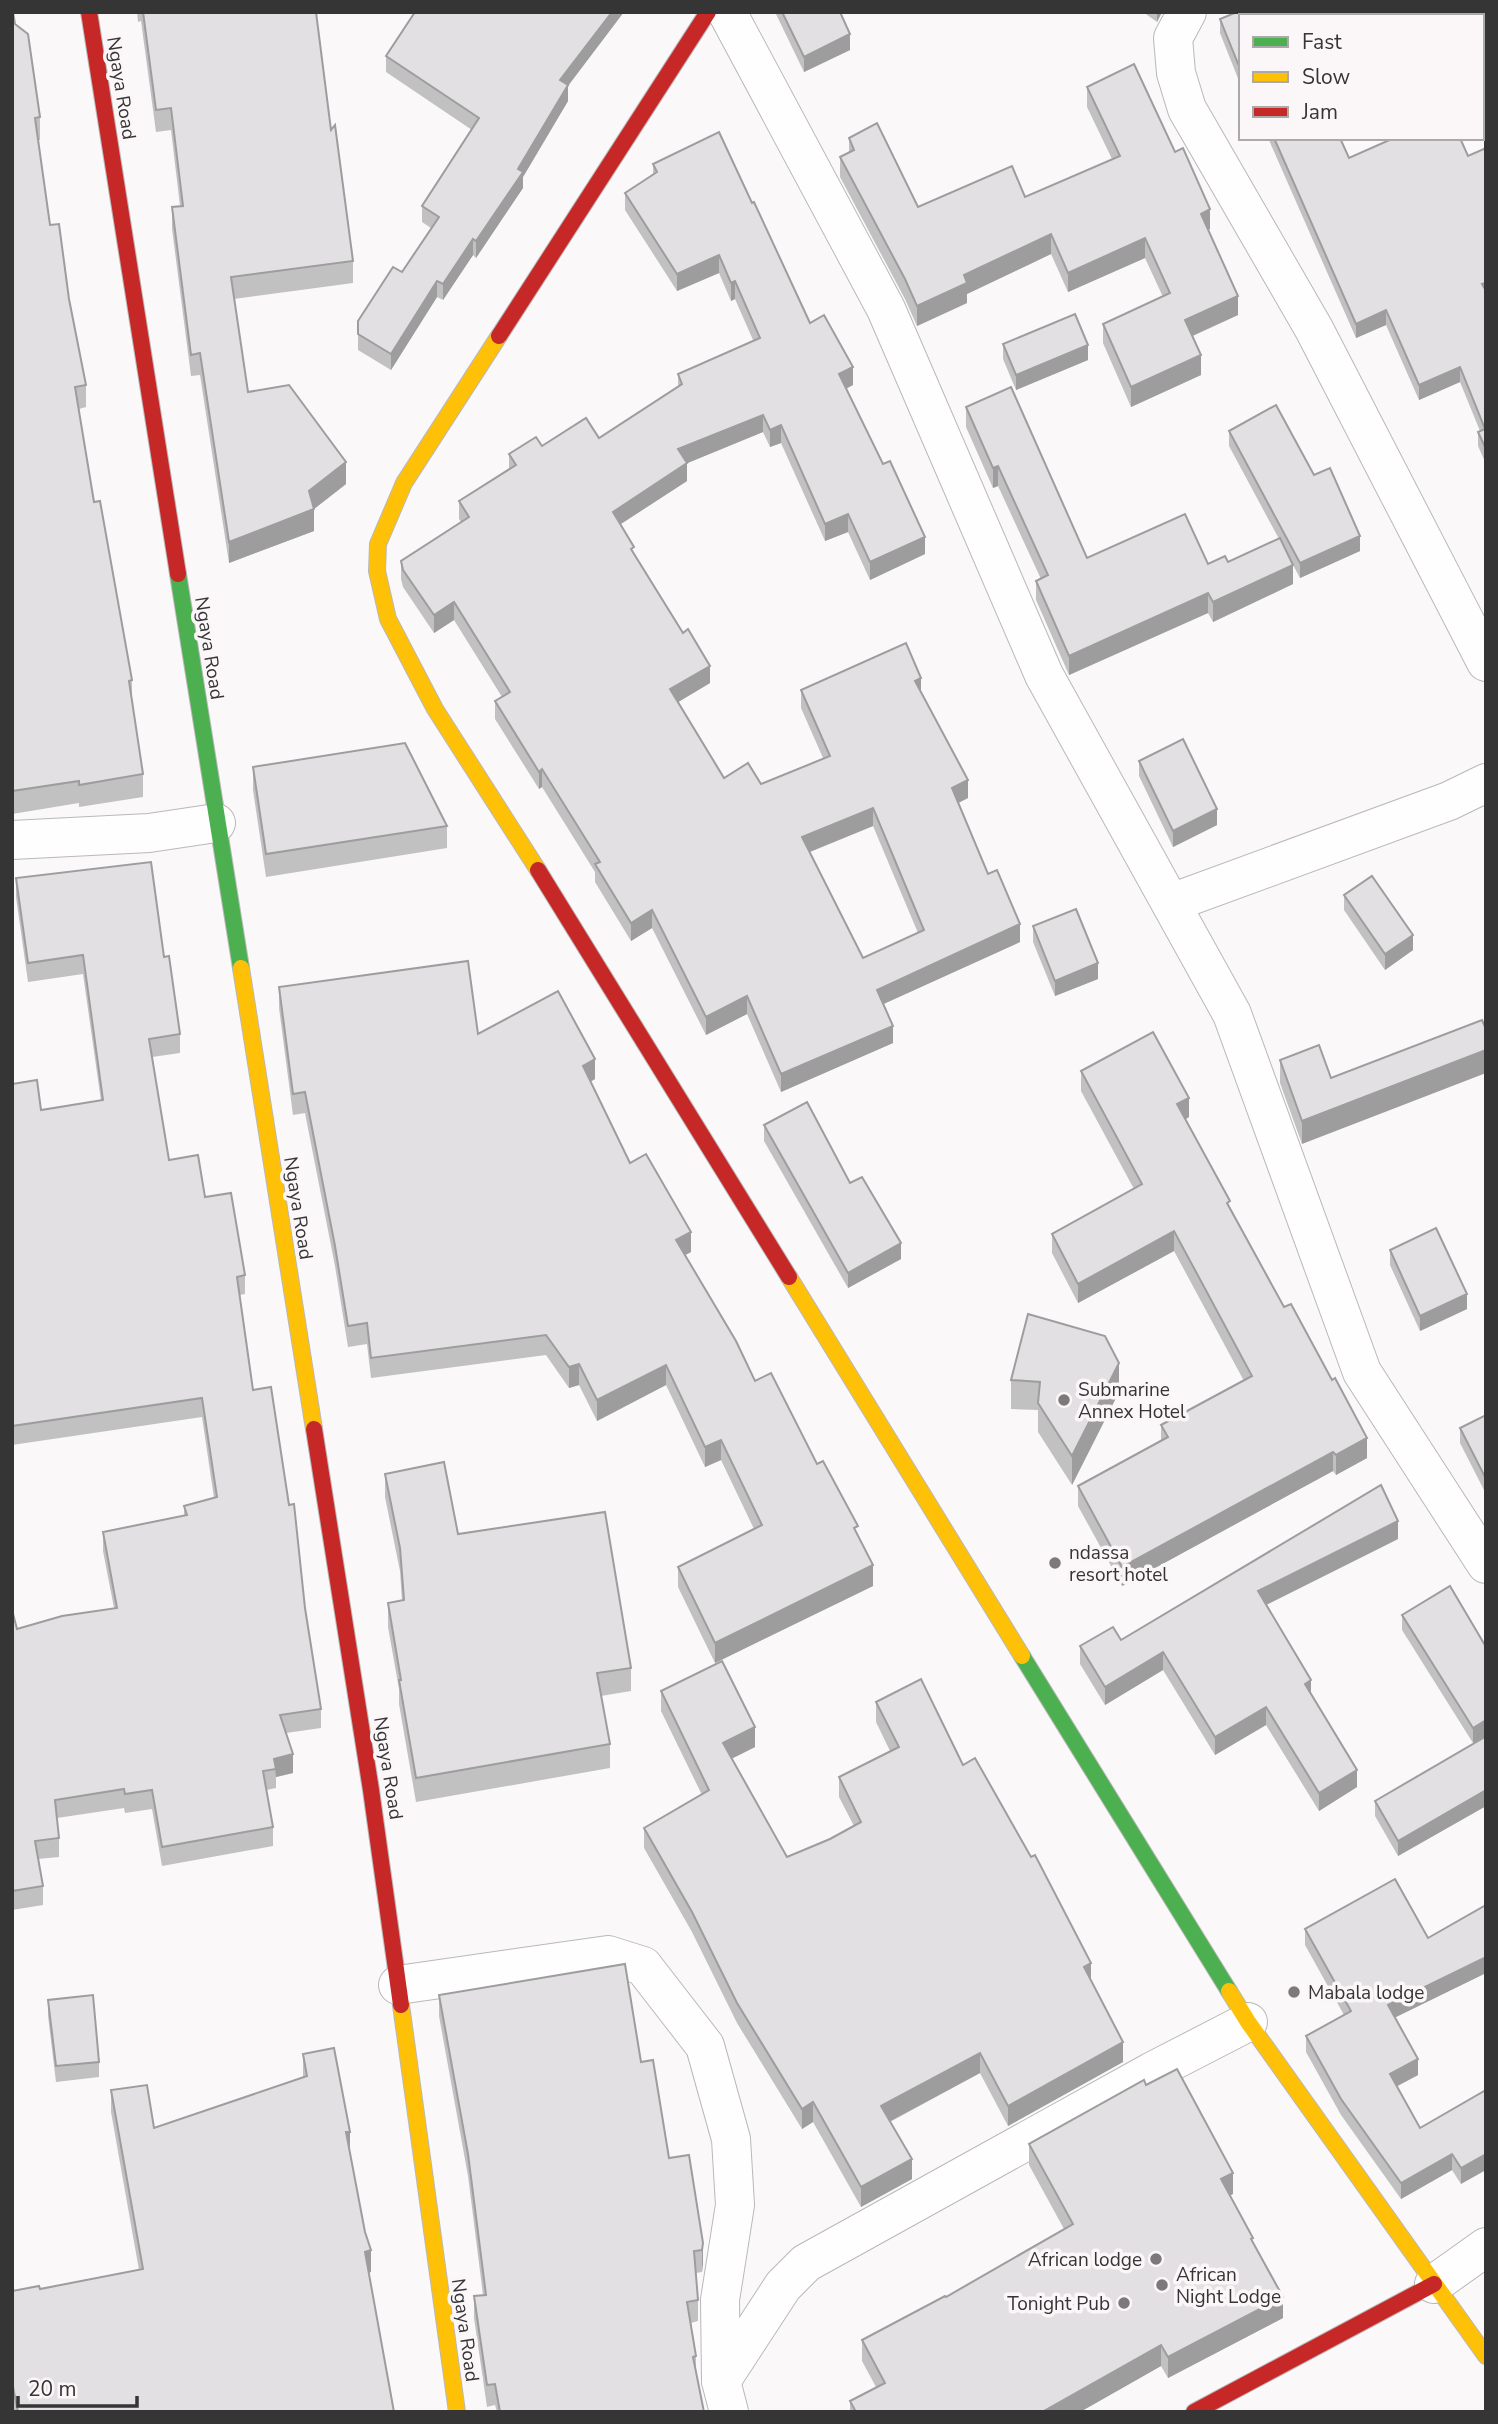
<svg xmlns="http://www.w3.org/2000/svg" width="1498" height="2424" viewBox="0 0 1498 2424" font-family="'Nunito Sans',sans-serif">
<style>
.lines{fill:none;stroke-linecap:round;stroke-linejoin:round}
.street-casing{stroke:#bab8b9;stroke-width:40}
.fast-casing{stroke:#bab8b9;stroke-width:18}
.slow-casing{stroke:#bab8b9;stroke-width:18}
.jam-casing{stroke:#bab8b9;stroke-width:18}
.street{stroke:#fefefe;stroke-width:38}
.fast{stroke:#4caf50;stroke-width:16}
.slow{stroke:#ffc107;stroke-width:16}
.jam{stroke:#c62828;stroke-width:16}
.wall{fill:#c2c1c2;fill-rule:evenodd}
.shaded-wall{fill:#9e9d9e}
.building{fill:#e2e0e2;stroke:#9e9d9e;stroke-width:2;fill-rule:evenodd}
.poi-dot{fill:#7b797a;stroke:#fbf7f9;stroke-width:2.5}
.labels{text-anchor:middle;stroke-width:7;stroke-linejoin:round;paint-order:stroke}
.street-label{font-size:19px;fill:#363536;stroke:#fbf7f9}
.poi-label{font-size:19px;fill:#363536;stroke:#fbf7f9;text-anchor:start}
</style>
<rect width="100%" height="100%" fill="#faf8f9"/>
<g class="lines">
<g class="street-casing">
<g id="street">
<path d="M727,12L886,309L1044,675L1232,1014L1362,1372L1486,1564"/>
<path d="M1187,12L1173,38L1176,73L1187,109L1314,329L1486,662"/>
<path d="M12,840L149,833L216,823"/>
<path d="M1171,903L1449,801L1486,783"/>
<path d="M398,1985L608,1955L643,1966L705,2046L731,2139L735,2205L720,2300L721,2381L729,2412"/>
<path d="M1434,2284L1486,2247"/>
<path d="M721,2381L783,2286L806,2263L1151,2072L1248,2022"/>
</g>
</g>
<g class="fast-casing">
<g id="fast">
<path d="M178,574L241,968"/>
<path d="M1022,1656L1229,1991"/>
</g>
</g>
<g class="slow-casing">
<g id="slow">
<path d="M499,336L404,483L378,544L377,571L388,619L435,709L538,870"/>
<path d="M241,968L314,1429"/>
<path d="M789,1277L1022,1656"/>
<path d="M1229,1991L1248,2022L1486,2356"/>
<path d="M401,2005L457,2412"/>
</g>
</g>
<g class="jam-casing">
<g id="jam">
<path d="M89,12L178,574"/>
<path d="M499,336L708,12"/>
<path d="M538,870L789,1277"/>
<path d="M314,1429L371,1790L401,2005"/>
<path d="M1194,2412L1434,2284"/>
</g>
</g>
<use href="#street" class="street"/>
<use href="#fast" class="fast"/>
<use href="#slow" class="slow"/>
<use href="#jam" class="jam"/>
</g>
<g class="wall">
<path d="M12,12L40,117V140H38L50,225L69,299L86,385V407L79,409L94,502L132,680V698L143,774V797L79,807V803L12,814Z"/>
<path d="M137,12H316L331,130L353,261V283L234,299L248,392L346,484L314,509V531L229,563L200,375L191,376L172,229V207L180,206L171,130L156,132L141,21L138,22Z"/>
<path d="M775,12H840L850,50L804,72Z"/>
<path d="M1143,12H1162L1157,22Z"/>
<path d="M1241,16V86L1220,33V19Z"/>
<path d="M386,56L568,86V101L523,177V188L476,258L473,255L443,300L437,297L391,370L358,350V321L402,272L431,228L422,222V206L472,130L386,72Z"/>
<path d="M1087,87L1210,229L1208,230L1238,315L1193,336L1201,375L1131,407L1103,343V324L1163,297L1145,258L1068,292L1051,254L967,294V303L917,326L905,299L840,177V157L849,153V138L918,207L1025,197L1112,159L1087,107Z"/>
<path d="M1268,138H1340L1349,158L1468,156L1486,148V464L1478,446V432L1480,431L1460,382L1419,400L1386,325L1356,338Z"/>
<path d="M653,164L752,203L810,323L853,385L846,389L925,554L870,580L848,532L825,541L781,443L770,447L763,432L687,463V481L621,524L634,554L710,683L678,702L724,778L761,784L823,758L801,708V690L921,692L968,798L958,803L988,874L1020,942L883,1004L893,1043L781,1092L747,1014L706,1035L652,928L631,941L595,882V872L542,787L539,789L495,719V701L502,697L454,620L434,633L403,587L401,579V561L461,522L459,519V501L509,469V454L542,446L599,438L678,386V374L753,340L735,299L731,301L719,273L677,291L625,210V193L653,175ZM873,826L918,933L863,958L810,852Z"/>
<path d="M1003,344L1088,360L1016,390L1003,359Z"/>
<path d="M966,407L1087,558L1208,564L1228,562L1279,539L1229,446V431L1314,475L1360,551L1300,578L1293,565V584L1213,622L1208,613L1069,675L1036,600V581L1041,579L998,486L993,488L966,427Z"/>
<path d="M1139,761L1217,825L1173,847L1139,776Z"/>
<path d="M253,767L447,826V848L266,877L253,790Z"/>
<path d="M16,878L164,957L180,1034V1053L152,1057L169,1160L205,1197L245,1275V1294L239,1295L253,1390L305,1608L321,1709V1728L286,1733L293,1773L276,1777V1788L266,1790L273,1827V1846L162,1866L152,1809L125,1813L124,1808L57,1818L59,1838V1857L38,1859L43,1886V1905L12,1910V1610L17,1629L114,1608L103,1551V1532L184,1516V1506L214,1498L202,1417L12,1445V1084L41,1110L101,1101L83,974L28,982L16,897Z"/>
<path d="M1344,895L1413,950L1385,970L1344,910Z"/>
<path d="M1486,921V942L1484,937V922Z"/>
<path d="M1033,926L1098,979L1055,996L1033,942Z"/>
<path d="M279,987L478,1034L595,1079L590,1082L630,1163L691,1252L685,1255L755,1381L817,1464L858,1536L873,1586L715,1663L678,1587V1567L754,1529L721,1460L705,1467L666,1385L597,1421L579,1385L569,1388L546,1355L371,1378L367,1344L348,1347L335,1266L305,1113L293,1115L279,1008Z"/>
<path d="M1280,1060L1331,1078L1302,1144L1280,1083Z"/>
<path d="M1081,1071L1189,1117L1186,1119L1230,1207L1367,1458L1336,1475L1333,1471L1122,1586L1078,1506V1486L1161,1441V1425L1244,1381L1174,1251L1078,1303L1052,1253V1234L1134,1189L1081,1091Z"/>
<path d="M764,1125L850,1183L901,1259L848,1288L764,1141Z"/>
<path d="M1390,1250L1467,1309L1420,1331L1390,1265Z"/>
<path d="M1028,1314L1119,1392L1072,1485L1038,1432V1410L1011,1409V1380Z"/>
<path d="M1486,1415V1494L1460,1443V1428Z"/>
<path d="M385,1474L458,1534L631,1668V1691L601,1696L610,1744V1768L416,1802L399,1704V1689L388,1627V1603L402,1601L400,1571L385,1497Z"/>
<path d="M1398,1539L1266,1605L1357,1787L1319,1811L1266,1725L1215,1755L1163,1670L1105,1705L1080,1664V1646L1121,1640Z"/>
<path d="M1402,1615L1486,1647L1473,1743L1402,1630Z"/>
<path d="M661,1691L755,1747L731,1759L787,1857L830,1839L854,1826L839,1797V1777L890,1751L876,1722V1702L963,1765L1091,1979L1123,2062L1008,2126L980,2073L890,2122L912,2179L861,2207L813,2122L802,2129L737,2023L692,1932L644,1848V1828L702,1795L661,1711Z"/>
<path d="M1485,1737L1486,1806L1398,1856L1375,1816V1801Z"/>
<path d="M1486,1905V1977L1484,1974L1395,2017L1418,2075L1397,2086L1420,2128L1486,2090L1461,2184L1452,2170L1401,2199L1341,2115L1306,2052V2036L1344,2015L1305,1945V1929L1428,1938Z"/>
<path d="M439,1995L641,2062L669,2158L703,2243L702,2272L696,2273L698,2300V2321L691,2323L696,2356V2373L704,2412H497L495,2405L487,2407L474,2318V2296L483,2295L468,2176L439,2016Z"/>
<path d="M48,2000L99,2062V2077L56,2082L48,2016Z"/>
<path d="M303,2054L350,2154L371,2272L368,2273L394,2412H14L12,2405V2291L40,2289L139,2270L111,2112V2090L154,2128L303,2077Z"/>
<path d="M1146,2085L1233,2194L1230,2195L1253,2243L1283,2318L1168,2378L1161,2366L1080,2412H850V2401L876,2387L862,2361V2340L946,2297L1064,2229L1029,2165V2144Z"/>
</g>
<g class="shaded-wall">
<path d="M612,12H624L568,86V101L523,177V188L476,258V241L518,169L560,80Z"/>
<path d="M1157,12H1162L1157,22Z"/>
<path d="M1309,12H1319L1316,16H1307Z"/>
<path d="M850,34V50L804,72V57Z"/>
<path d="M1210,209V229L1201,233V214Z"/>
<path d="M1051,234V254L967,294V303L917,326V306L964,275Z"/>
<path d="M1145,238V258L1068,292V273Z"/>
<path d="M473,239V255L443,300V284Z"/>
<path d="M719,255V273L677,291V274Z"/>
<path d="M437,281V297L391,370V354Z"/>
<path d="M735,281V299L731,301V283Z"/>
<path d="M1238,296V315L1185,339V320Z"/>
<path d="M1386,310V325L1356,338V324Z"/>
<path d="M1088,345V360L1016,390V375Z"/>
<path d="M1201,355V375L1131,407V387Z"/>
<path d="M853,367V385L839,392V374Z"/>
<path d="M1460,367V382L1419,400V385Z"/>
<path d="M763,415V432L678,467V449Z"/>
<path d="M781,425V443L770,447V430Z"/>
<path d="M346,462V484L314,509V531L229,563V542L309,491Z"/>
<path d="M687,463V481L613,529V512Z"/>
<path d="M998,466V486L993,488V468Z"/>
<path d="M848,514V532L825,541V524Z"/>
<path d="M1360,536V551L1300,578V563Z"/>
<path d="M925,537V554L870,580V562Z"/>
<path d="M1293,565V584L1213,622V602Z"/>
<path d="M1208,593V613L1069,675V656Z"/>
<path d="M454,602V620L434,633V615Z"/>
<path d="M710,666V683L670,707V689Z"/>
<path d="M921,678V696L915,681Z"/>
<path d="M542,769V787L539,789V772Z"/>
<path d="M968,780V798L952,806V788Z"/>
<path d="M873,808V826L802,855V837Z"/>
<path d="M1217,809V825L1173,847V831Z"/>
<path d="M652,910V928L631,941V923Z"/>
<path d="M1020,924V942L877,1007V990Z"/>
<path d="M1413,935V950L1385,970V954Z"/>
<path d="M1098,963V979L1055,996V981Z"/>
<path d="M747,996V1014L706,1035V1017Z"/>
<path d="M893,1026V1043L781,1092V1074Z"/>
<path d="M1486,1050V1073L1302,1144V1121Z"/>
<path d="M595,1059V1079L583,1086V1066Z"/>
<path d="M1189,1098V1117L1177,1124V1104Z"/>
<path d="M1174,1231V1251L1078,1303V1284Z"/>
<path d="M691,1232V1252L676,1260V1240Z"/>
<path d="M901,1243V1259L848,1288V1273Z"/>
<path d="M1467,1294V1309L1420,1331V1316Z"/>
<path d="M1119,1363V1392L1072,1485V1456Z"/>
<path d="M579,1364V1385L569,1388V1367Z"/>
<path d="M666,1365V1385L597,1421V1400Z"/>
<path d="M1367,1438V1458L1336,1475V1455Z"/>
<path d="M721,1440V1460L705,1467V1447Z"/>
<path d="M1333,1452V1471L1122,1586V1567Z"/>
<path d="M1398,1521V1539L1258,1609V1591Z"/>
<path d="M873,1565V1586L715,1663V1643Z"/>
<path d="M1163,1652V1670L1105,1705V1687Z"/>
<path d="M1311,1680V1698L1305,1684Z"/>
<path d="M1266,1707V1725L1215,1755V1737Z"/>
<path d="M1486,1720V1736L1473,1743V1728Z"/>
<path d="M755,1727V1747L723,1763V1743Z"/>
<path d="M293,1754V1773L276,1777L274,1759Z"/>
<path d="M1357,1770V1787L1319,1811V1793Z"/>
<path d="M1486,1790V1806L1398,1856V1841Z"/>
<path d="M1484,1958V1974L1388,2021V2005Z"/>
<path d="M1091,1963V1983L1084,1967Z"/>
<path d="M1123,2042V2062L1008,2126V2106Z"/>
<path d="M980,2053V2073L881,2126V2106Z"/>
<path d="M1418,2059V2075L1390,2090V2074Z"/>
<path d="M813,2102V2122L802,2129V2109Z"/>
<path d="M346,2132H350V2154Z"/>
<path d="M1452,2154V2170L1401,2199V2183Z"/>
<path d="M1486,2154V2170L1461,2184V2168Z"/>
<path d="M912,2159V2179L861,2207V2187Z"/>
<path d="M1233,2173V2194L1221,2200V2179Z"/>
<path d="M703,2243V2264L702,2272V2250Z"/>
<path d="M371,2250V2272L365,2274V2252Z"/>
<path d="M1283,2297V2318L1168,2378V2357Z"/>
<path d="M1161,2345V2366L1080,2412H1042Z"/>
</g>
<g class="building">
<path d="M12,12H13L15,24L28,34L40,117L35,118L50,225L59,224L69,299L86,385L75,387L94,502L100,501L132,680L129,681L143,774L79,785V781L12,791Z"/>
<path d="M143,12H316L331,130L335,125L353,261L231,277L248,392L289,385L346,462L309,491L314,509L229,542L200,353L191,355L172,207L183,206L171,108L156,110Z"/>
<path d="M415,12H612L560,80L568,85L518,169L523,172L476,241L473,239L443,284L437,281L391,354L358,334V321L393,267L402,272L439,217L422,206L479,118L386,56Z"/>
<path d="M782,12H840L850,34L804,57Z"/>
<path d="M1237,12H1309L1307,16H1241V71L1220,19Z"/>
<path d="M1134,64L1175,152L1183,148L1210,209L1201,214L1238,296L1185,320L1201,355L1131,387L1103,324L1170,293L1145,238L1068,273L1051,234L964,275L967,283L917,306L905,279L840,157L854,150L849,138L877,123L918,207L1012,166L1025,197L1120,156L1087,87Z"/>
<path d="M719,132L752,203L754,202L810,323L824,315L853,367L839,374L883,464L890,461L925,537L870,562L848,514L825,524L781,425L770,430L763,415L678,449L687,463L613,512L634,547L631,549L683,633L688,629L710,666L670,689L724,778L748,763L761,784L830,756L801,690L906,643L921,678L915,681L968,780L952,788L988,874L997,870L1020,924L877,990L893,1026L781,1074L747,996L706,1017L652,910L631,923L595,864L600,862L542,769L539,772L495,701L510,692L454,602L434,615L403,570L401,561L469,517L459,501L516,465L509,454L536,437L542,446L586,418L599,438L682,384L678,374L760,338L735,281L731,283L719,255L677,274L625,193L657,172L653,164ZM873,808L924,930L863,958L802,837Z"/>
<path d="M1274,138H1340L1349,158L1394,138H1460L1468,156L1486,148V283L1482,284L1486,291V449L1478,432L1485,429L1460,367L1419,385L1386,310L1356,324Z"/>
<path d="M1075,314L1088,345L1016,375L1003,344Z"/>
<path d="M1011,387L1087,558L1185,514L1208,564L1225,556L1228,562L1280,538L1293,565L1213,602L1208,593L1069,656L1036,581L1048,575L998,466L993,468L966,407Z"/>
<path d="M1276,405L1314,475L1330,468L1360,536L1300,563L1229,431Z"/>
<path d="M1183,739L1217,809L1173,831L1139,761Z"/>
<path d="M405,743L447,826L266,854L253,767Z"/>
<path d="M151,862L164,957L169,956L180,1034L149,1039L169,1160L198,1155L205,1197L231,1193L245,1275L237,1277L253,1390L271,1387L289,1505L294,1504L305,1608L321,1709L280,1715L293,1754L274,1759L276,1769L263,1771L273,1827L162,1847L152,1790L125,1794L124,1789L55,1800L59,1838L35,1841L43,1886L12,1891V1610L17,1629L62,1616L117,1608L103,1532L187,1515L184,1506L217,1497L202,1398L12,1426V1084L37,1080L41,1110L103,1100L83,955L28,963L16,878Z"/>
<path d="M1372,876L1413,935L1385,954L1344,895Z"/>
<path d="M1076,909L1098,963L1055,981L1033,926Z"/>
<path d="M468,961L478,1034L558,991L595,1059L583,1066L630,1163L646,1154L691,1232L676,1240L736,1341L755,1381L771,1373L817,1464L823,1461L858,1526L854,1528L873,1565L715,1643L678,1567L762,1525L721,1440L705,1447L666,1365L597,1400L579,1364L569,1367L546,1335L371,1358L367,1323L348,1326L335,1246L305,1092L293,1094L279,987Z"/>
<path d="M1482,1020L1486,1029V1050L1302,1121L1280,1060L1319,1045L1331,1078Z"/>
<path d="M1153,1032L1189,1098L1177,1104L1230,1201L1227,1203L1284,1307L1291,1304L1332,1380L1335,1378L1367,1438L1336,1455L1333,1452L1122,1567L1078,1486L1168,1437L1161,1425L1252,1376L1174,1231L1078,1284L1052,1234L1142,1184L1081,1071Z"/>
<path d="M807,1102L850,1183L862,1177L901,1243L848,1273L764,1125Z"/>
<path d="M1436,1228L1467,1294L1420,1316L1390,1250Z"/>
<path d="M1028,1314L1105,1336L1119,1363L1072,1456L1038,1403L1040,1382L1011,1380Z"/>
<path d="M1486,1415V1479L1460,1428Z"/>
<path d="M444,1462L458,1534L605,1512L631,1668L597,1673L610,1744L416,1778L399,1680H401L388,1603L404,1600L400,1548L385,1474Z"/>
<path d="M1381,1485L1398,1521L1258,1591L1311,1680L1305,1684L1357,1770L1319,1793L1266,1707L1215,1737L1163,1652L1105,1687L1080,1646L1113,1627L1121,1640Z"/>
<path d="M1450,1586L1486,1647V1720L1473,1728L1402,1615Z"/>
<path d="M722,1661L755,1727L723,1743L787,1857L830,1839L861,1822L839,1777L899,1747L876,1702L921,1679L963,1765L975,1758L1031,1857L1035,1855L1091,1963L1084,1967L1123,2042L1008,2106L980,2053L881,2106L912,2159L861,2187L813,2102L802,2109L737,2003L692,1912L644,1828L709,1790L661,1691Z"/>
<path d="M1485,1737L1486,1790L1398,1841L1375,1801Z"/>
<path d="M1395,1879L1428,1938L1486,1905V1961L1484,1958L1388,2005L1418,2059L1390,2074L1420,2128L1486,2090V2154L1461,2168L1452,2154L1401,2183L1341,2099L1306,2036L1351,2011L1305,1929Z"/>
<path d="M625,1964L641,2062L653,2060L669,2158L689,2155L703,2243L702,2250L694,2251L698,2300L687,2302L696,2356L693,2357L704,2412H500L495,2384L487,2385L474,2296L486,2295L468,2154L439,1995Z"/>
<path d="M93,1995L99,2062L56,2066L48,2000Z"/>
<path d="M334,2048L350,2132H346L365,2232L371,2250L365,2252L394,2412H18L12,2382V2291L39,2286L40,2289L143,2269L111,2090L147,2085L154,2128L307,2076L303,2054Z"/>
<path d="M1177,2069L1233,2173L1221,2179L1253,2238L1251,2239L1283,2297L1168,2357L1161,2345L1042,2412H856L850,2401L885,2383L862,2340L945,2296L946,2297L1073,2224L1029,2144L1144,2080L1146,2085Z"/>
</g>
<g class="poi-dot">
<circle cx="1064" cy="1400" r="7"/>
<circle cx="1055" cy="1563" r="7"/>
<circle cx="1294" cy="1992" r="7"/>
<circle cx="1156" cy="2259" r="7"/>
<circle cx="1162" cy="2285" r="7"/>
<circle cx="1124" cy="2303" r="7"/>
</g>
<g class="labels">
<g class="street-label">
<text transform="translate(122 88) rotate(81)" y="7">Ngaya Road</text>
<text transform="translate(210 648) rotate(81)" y="7">Ngaya Road</text>
<text transform="translate(299 1208) rotate(81)" y="7">Ngaya Road</text>
<text transform="translate(389 1768) rotate(81)" y="7">Ngaya Road</text>
<text transform="translate(466 2330) rotate(82)" y="7">Ngaya Road</text>
</g>
<g class="poi-label">
<text x="1078" y="1396">Submarine<tspan x="1078" dy="22">Annex Hotel</tspan></text>
<text x="1069" y="1559">ndassa<tspan x="1069" dy="22">resort hotel</tspan></text>
<text x="1308" y="1999">Mabala lodge</text>
<text x="1142" y="2266" text-anchor="end">African lodge</text>
<text x="1176" y="2281">African<tspan x="1176" dy="22">Night Lodge</tspan></text>
<text x="1110" y="2310" text-anchor="end">Tonight Pub</text>
</g>
</g>
<rect width="1498" height="2424" fill="none" stroke="#363536" stroke-width="28"/>
<rect x="1239" y="14" width="245" height="126" fill="#fbf7f9" stroke="#aca9ab" stroke-width="2"/>
<rect x="1253" y="37" width="35" height="10" fill="#4caf50" stroke="#aca9ab" stroke-width="2"/>
<text x="1302" y="49" font-size="21" fill="#363536">Fast</text>
<rect x="1253" y="72" width="35" height="10" fill="#ffc107" stroke="#aca9ab" stroke-width="2"/>
<text x="1302" y="84" font-size="21" fill="#363536">Slow</text>
<rect x="1253" y="107" width="35" height="10" fill="#c62828" stroke="#aca9ab" stroke-width="2"/>
<text x="1302" y="119" font-size="21" fill="#363536">Jam</text>
<path d="M18 2396v10h119v-10" fill="none" stroke="#363536" stroke-width="3.5"/>
<text x="28" y="2396" font-size="21" fill="#363536" stroke="#fbf7f9" stroke-width="5" paint-order="stroke">20 m</text>
</svg>
